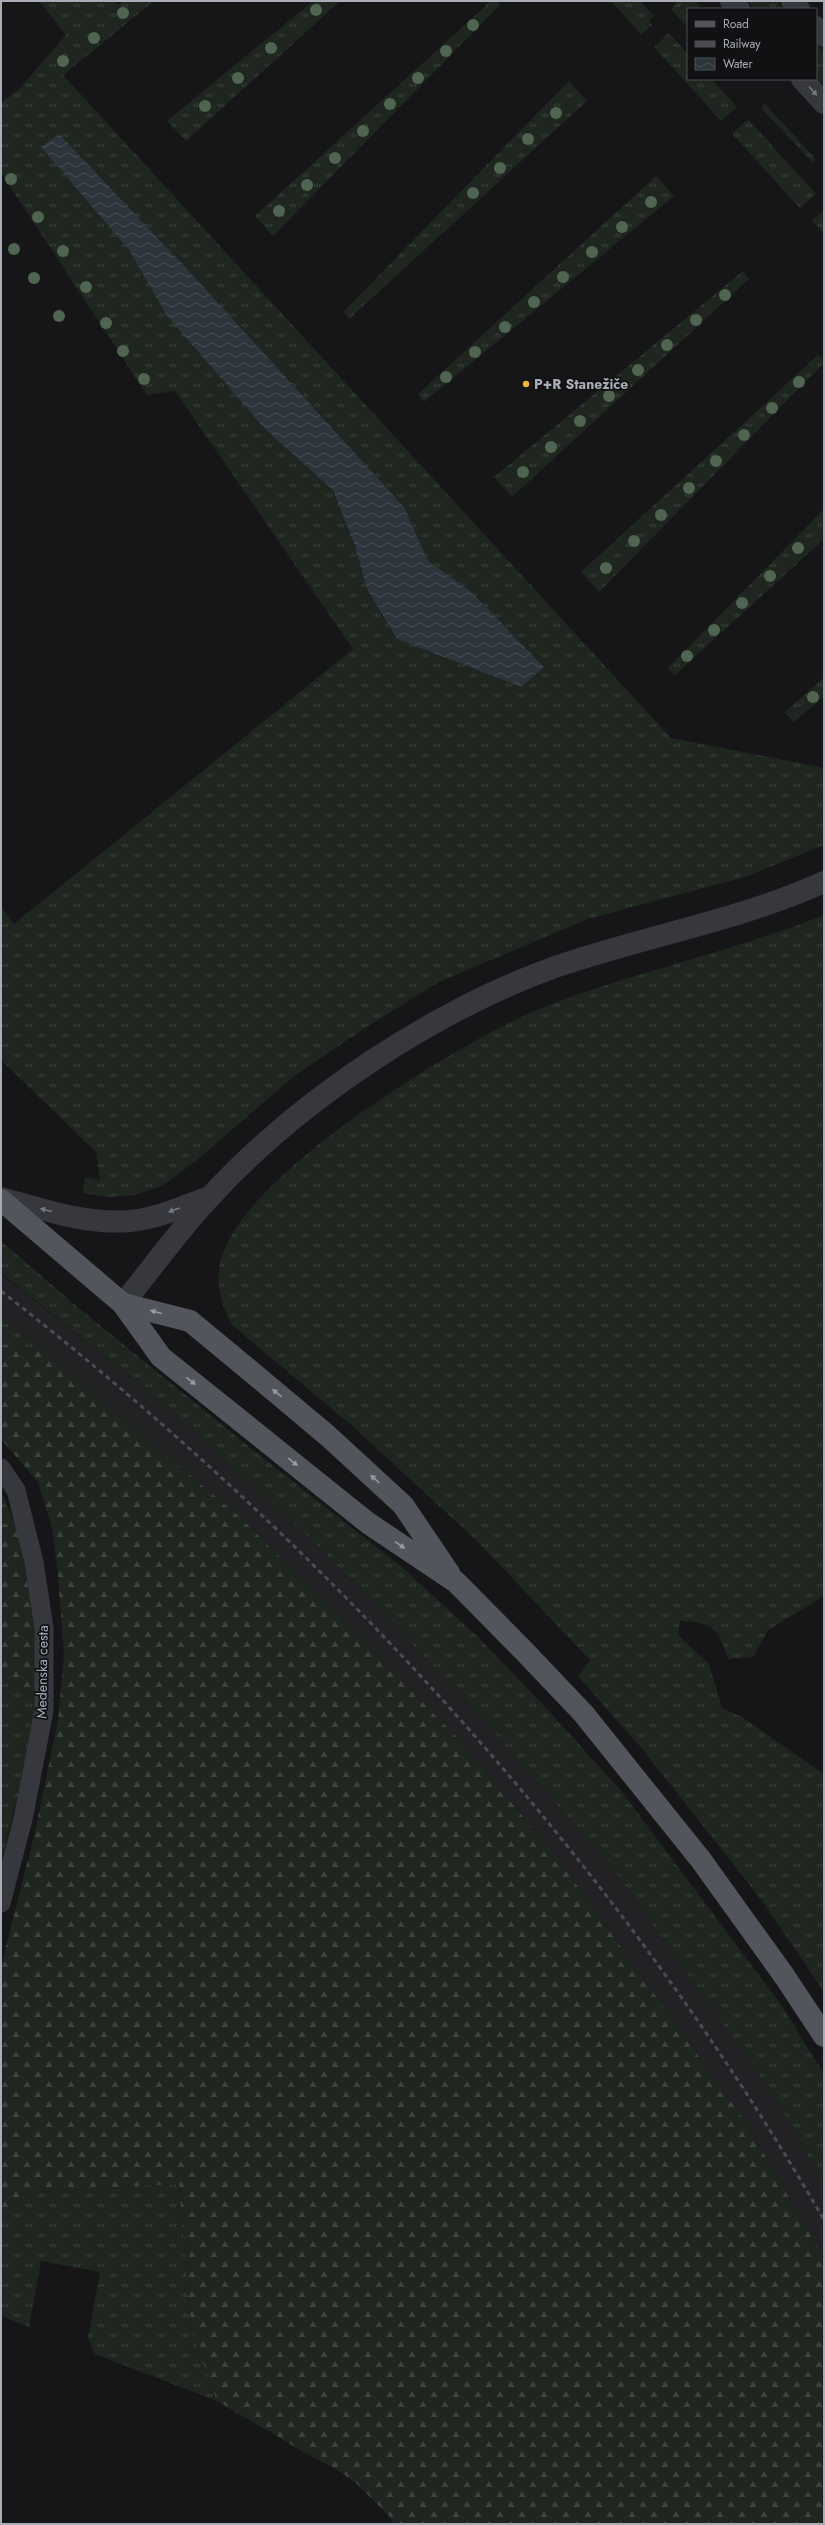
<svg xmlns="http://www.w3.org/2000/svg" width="825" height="2525" viewBox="0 0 825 2525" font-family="Jost,sans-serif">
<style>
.built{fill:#222225}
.grass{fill:url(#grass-tufts);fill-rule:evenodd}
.forest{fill:url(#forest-firs)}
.water{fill:url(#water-waves)}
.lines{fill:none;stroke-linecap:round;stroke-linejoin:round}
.lane{stroke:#37383d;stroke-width:19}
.street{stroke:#37383d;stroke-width:22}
.primary{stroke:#53555c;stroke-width:22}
.rail{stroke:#4a4c52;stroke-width:3;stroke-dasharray:5 4;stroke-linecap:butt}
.tree{fill:#506452}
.oneway{fill:#757881}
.oneway2{fill:#979ba6}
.poi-dot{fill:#f2b134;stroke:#111113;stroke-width:1.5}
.labels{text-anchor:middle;stroke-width:3.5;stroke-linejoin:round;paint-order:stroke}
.poi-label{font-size:14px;font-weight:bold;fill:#a8adb8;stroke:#111113;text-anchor:start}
.street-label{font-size:14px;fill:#a8adb8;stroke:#111113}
</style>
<defs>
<pattern id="grass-tufts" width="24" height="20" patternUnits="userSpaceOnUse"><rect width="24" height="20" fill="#1e261f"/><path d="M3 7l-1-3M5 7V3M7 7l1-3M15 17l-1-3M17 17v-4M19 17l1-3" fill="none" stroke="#3c433d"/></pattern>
<pattern id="forest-firs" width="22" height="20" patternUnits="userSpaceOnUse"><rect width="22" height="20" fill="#1e261f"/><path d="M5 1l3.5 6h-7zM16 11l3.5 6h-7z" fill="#3c433d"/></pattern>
<pattern id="water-waves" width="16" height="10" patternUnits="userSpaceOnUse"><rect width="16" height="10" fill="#2c353c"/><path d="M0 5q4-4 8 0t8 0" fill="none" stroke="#485056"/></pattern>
</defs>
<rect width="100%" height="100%" fill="#161618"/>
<path class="built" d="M1,1274L161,1402L322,1550L466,1700L614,1870L775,2098L824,2184V2258L746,2123L559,1860L456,1736L241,1518L1,1319Z"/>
<g class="grass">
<path d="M39,1H115L118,5L122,1H154L63,75L671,738L824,768V845L745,877L588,919L439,982L368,1026L294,1076L196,1161L162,1186L134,1195L108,1197L83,1193L85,1177L100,1180L96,1152L1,1060V907L14,924L353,649L175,391L147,395L1,173V103L21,87L66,35ZM59,135L191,273L404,507L428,561L469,590L520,687L397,639L367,589L355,546L333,490L266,430L167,316L129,250L41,147Z"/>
<path d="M313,1H340L186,141L167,121Z"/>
<path d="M491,1H496L500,5L273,236L255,216Z"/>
<path d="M611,1H640L654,16L649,20L652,25L641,34Z"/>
<path d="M679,1H695L701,9H688V28L671,9Z"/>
<path d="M748,1H777L784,9H755Z"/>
<path d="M669,33L688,54V79H711L737,107L721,121L654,47Z"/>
<path d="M816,44L824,52V85L816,76Z"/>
<path d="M569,81L587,101L349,319L343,312Z"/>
<path d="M765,104L816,159L813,163L761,108Z"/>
<path d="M748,119L816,194L800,208L732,134Z"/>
<path d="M656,176L674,196L424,402L418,394Z"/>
<path d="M824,210V234L812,221Z"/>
<path d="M743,271L749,279L512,497L494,477Z"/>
<path d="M819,354L824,363L599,592L581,572Z"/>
<path d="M824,509V539L675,675L668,668Z"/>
<path d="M824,677V697L793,722L785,712Z"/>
<path d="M824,915V1596L768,1630L753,1657L728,1659C717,1627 715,1623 680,1621L678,1635L709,1664L722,1708L742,1717L824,1774V1992L763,1902L644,1751L578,1676L590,1660L474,1538L350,1424L232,1325C222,1305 215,1286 220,1264C236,1180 442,1055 517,1019C573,993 633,977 692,959C727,949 762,937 796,926Z"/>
<path d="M1,1241L81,1310L248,1446L403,1568L478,1637L549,1711L622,1792L780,2003L824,2074V2184L775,2098L614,1870L466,1700L322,1550L161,1402L1,1273Z"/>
<path d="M1,1319L38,1348L29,1351L1,1344Z"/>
<path d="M1,1491L3,1496L18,1532L1,1522Z"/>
<path d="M1,1673L36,1703L26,1762L1,1863Z"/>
<path d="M179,2184L191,2328L217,2401L95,2354L88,2338L100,2272L41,2261L29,2327L1,2316V2221L23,2193Z"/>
</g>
<g class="forest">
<path d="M1,1344L29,1351L38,1348L241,1518L456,1736L559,1860L746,2123L824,2258V2524H394L390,2517L357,2484L338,2470L305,2453L217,2401L191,2328L179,2184L23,2193L1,2221V1966L35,1832L58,1720L64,1656L58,1575L52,1527L38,1482L1,1439Z"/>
<path d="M1,1522L18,1532L34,1617L36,1703L1,1673Z"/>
</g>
<path class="water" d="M59,134L191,273L404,507L428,561L469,590L544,667L521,687L397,639L367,589L355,546L333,490L266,430L167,316L129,250L41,147Z"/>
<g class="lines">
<path class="lane" d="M1,1468L16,1490L34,1562L44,1628V1711L23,1819L1,1903"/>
<g class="street">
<path d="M731,1L739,9"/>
<path d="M792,1L799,9"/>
<path d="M816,27L824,36"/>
<path d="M802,79L824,103"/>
<path d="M1,1198C42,1209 87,1225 130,1221C157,1219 184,1206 209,1197"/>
<path d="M123,1304C152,1268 179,1230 211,1196C299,1100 433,1011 555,967C644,936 738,921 824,882"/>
</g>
<g class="primary">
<path d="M1,1200L123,1304L161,1357L368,1523L456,1582L524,1651L583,1713L701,1860L785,1977L824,2036"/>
<path d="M123,1304L190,1321L248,1369L328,1436L403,1505L449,1573"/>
</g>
<path class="rail" d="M1,1291C329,1547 616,1860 824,2220"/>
</g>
<g class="tree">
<circle cx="316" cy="10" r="6"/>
<circle cx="123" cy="13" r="6"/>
<circle cx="473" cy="25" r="6"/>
<circle cx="94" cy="38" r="6"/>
<circle cx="271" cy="48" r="6"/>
<circle cx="446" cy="51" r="6"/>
<circle cx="63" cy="61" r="6"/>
<circle cx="238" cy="78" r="6"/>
<circle cx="418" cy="78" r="6"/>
<circle cx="390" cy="104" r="6"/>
<circle cx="205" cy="106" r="6"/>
<circle cx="556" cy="113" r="6"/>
<circle cx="363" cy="131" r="6"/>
<circle cx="528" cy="139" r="6"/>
<circle cx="335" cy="158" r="6"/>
<circle cx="500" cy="168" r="6"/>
<circle cx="11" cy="179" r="6"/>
<circle cx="307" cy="185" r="6"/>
<circle cx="473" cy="193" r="6"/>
<circle cx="651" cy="202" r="6"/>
<circle cx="279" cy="211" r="6"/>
<circle cx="38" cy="217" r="6"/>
<circle cx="622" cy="227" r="6"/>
<circle cx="14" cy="249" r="6"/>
<circle cx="63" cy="251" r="6"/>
<circle cx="592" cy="252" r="6"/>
<circle cx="563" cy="277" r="6"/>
<circle cx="34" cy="278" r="6"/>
<circle cx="86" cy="287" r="6"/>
<circle cx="725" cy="295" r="6"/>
<circle cx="534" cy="302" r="6"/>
<circle cx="59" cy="316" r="6"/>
<circle cx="696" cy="320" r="6"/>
<circle cx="106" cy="323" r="6"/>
<circle cx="505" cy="327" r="6"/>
<circle cx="667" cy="345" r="6"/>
<circle cx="123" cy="351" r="6"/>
<circle cx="475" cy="352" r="6"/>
<circle cx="638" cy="370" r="6"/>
<circle cx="446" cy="377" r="6"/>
<circle cx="144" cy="379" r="6"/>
<circle cx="799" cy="382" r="6"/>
<circle cx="609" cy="396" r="6"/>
<circle cx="772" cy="408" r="6"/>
<circle cx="580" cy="421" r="6"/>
<circle cx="744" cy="435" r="6"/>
<circle cx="551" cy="447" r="6"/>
<circle cx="716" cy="461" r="6"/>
<circle cx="523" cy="472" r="6"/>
<circle cx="689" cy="488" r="6"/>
<circle cx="661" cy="515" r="6"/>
<circle cx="634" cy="541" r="6"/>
<circle cx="798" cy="548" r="6"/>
<circle cx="606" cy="568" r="6"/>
<circle cx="770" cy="576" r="6"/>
<circle cx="742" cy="603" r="6"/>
<circle cx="714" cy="630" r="6"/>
<circle cx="687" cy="656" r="6"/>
<circle cx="813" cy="697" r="6"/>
</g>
<defs><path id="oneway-solid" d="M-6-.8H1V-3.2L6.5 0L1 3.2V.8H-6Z"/></defs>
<g class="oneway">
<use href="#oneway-solid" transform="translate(813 91) rotate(48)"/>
<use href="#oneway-solid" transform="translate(46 1210) rotate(-166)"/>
<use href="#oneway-solid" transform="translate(174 1210) rotate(160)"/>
</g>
<g class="oneway2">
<use href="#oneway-solid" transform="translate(156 1312) rotate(-165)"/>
<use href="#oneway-solid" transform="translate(191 1381) rotate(38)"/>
<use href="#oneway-solid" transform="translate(277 1393) rotate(-140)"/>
<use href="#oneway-solid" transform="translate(293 1462) rotate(39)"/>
<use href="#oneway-solid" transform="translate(375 1479) rotate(-138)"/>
<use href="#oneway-solid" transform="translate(400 1545) rotate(34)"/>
</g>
<circle class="poi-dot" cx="526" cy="384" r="4"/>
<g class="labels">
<g class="poi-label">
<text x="534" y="389">P+R Stanežiče</text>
</g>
<g class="street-label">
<text transform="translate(42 1672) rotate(-89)" y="5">Medenska cesta</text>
</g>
</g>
<rect width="825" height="2525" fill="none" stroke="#a8adb8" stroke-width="4"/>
<rect x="687" y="8" width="130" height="72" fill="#111113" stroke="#4d4f55"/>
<rect x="695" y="21" width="20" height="6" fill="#53555c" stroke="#4d4f55"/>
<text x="723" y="28" font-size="12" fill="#a8adb8">Road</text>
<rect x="695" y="41" width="20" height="6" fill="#4a4c52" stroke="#4d4f55"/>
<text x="723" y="48" font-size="12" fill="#a8adb8">Railway</text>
<rect x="695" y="58" width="20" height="12" fill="url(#water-waves)" stroke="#4d4f55"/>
<text x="723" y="68" font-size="12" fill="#a8adb8">Water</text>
</svg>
